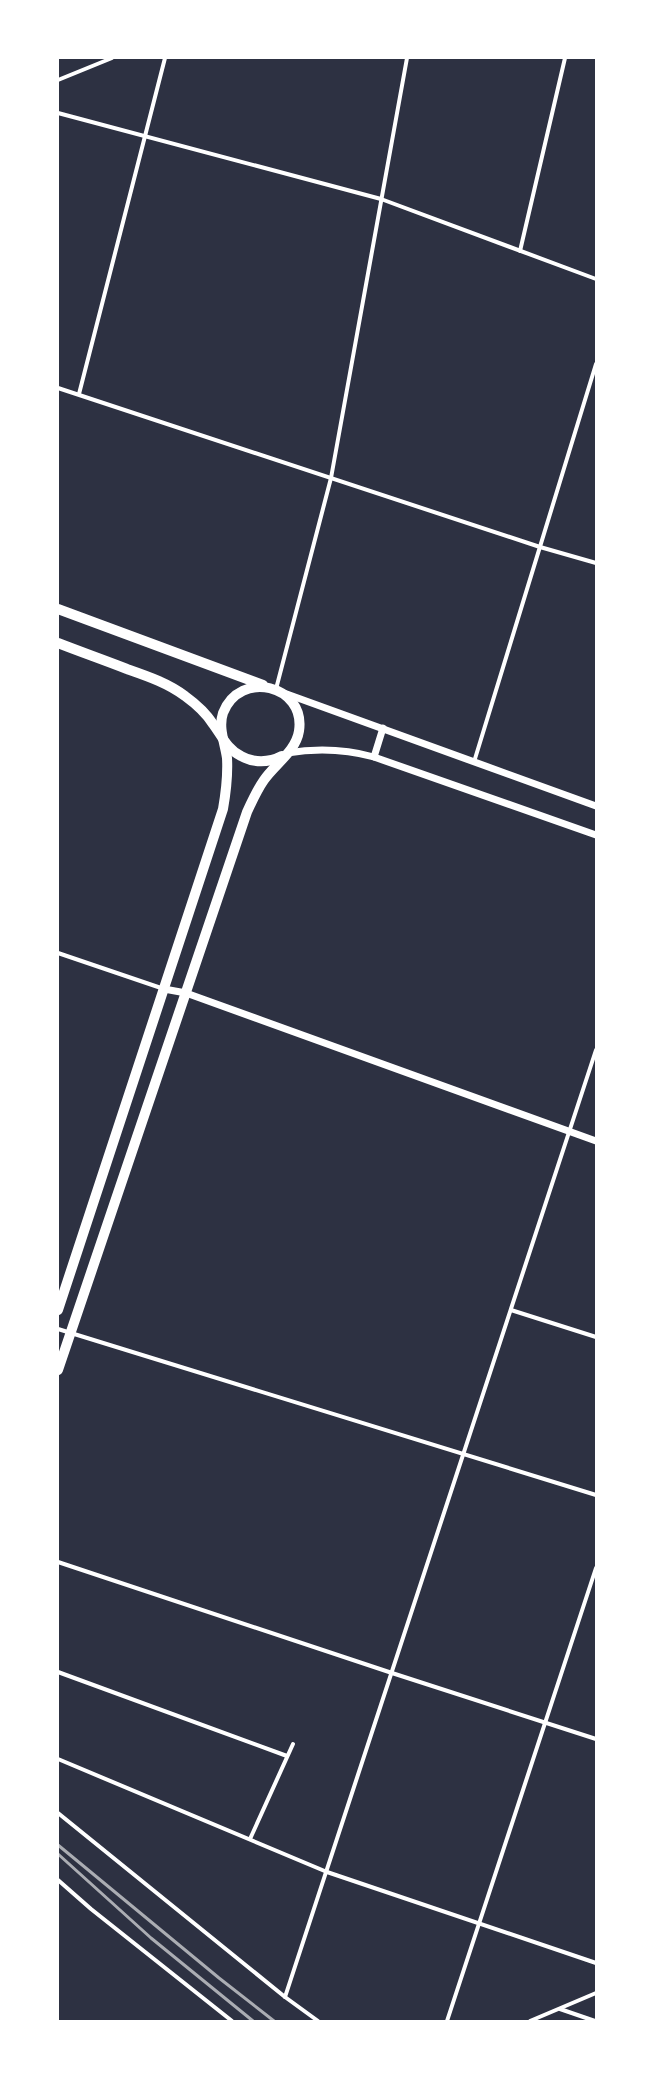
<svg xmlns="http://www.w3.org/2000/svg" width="654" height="2079" viewBox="0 0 654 2079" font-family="Literata,serif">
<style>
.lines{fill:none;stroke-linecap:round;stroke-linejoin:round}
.minor{stroke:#fff;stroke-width:4}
.tertiary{stroke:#fff;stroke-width:7}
.primary{stroke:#fff;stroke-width:10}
.rail{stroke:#abadb3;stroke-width:3}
</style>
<rect width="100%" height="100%" fill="#2d3142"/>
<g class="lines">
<g class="minor">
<path d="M58,80L112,58"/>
<path d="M58,113L381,199L596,279"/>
<path d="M520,251L565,58"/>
<path d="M58,388L540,547L596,563"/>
<path d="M79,394L165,58"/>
<path d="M276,689L331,478L407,58"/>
<path d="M474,762L596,364"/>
<path d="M58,953L164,989"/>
<path d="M511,1310L596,1337"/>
<path d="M58,1329L596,1495"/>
<path d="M58,1562L392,1673L596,1739"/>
<path d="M58,1672L287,1756"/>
<path d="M58,1759L327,1872L596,1963"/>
<path d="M58,1813L285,1997L318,2021"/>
<path d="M250,1839L293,1744"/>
<path d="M58,1880L91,1909L232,2021"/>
<path d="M285,1997L596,1050"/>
<path d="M560,2009L595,2021"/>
<path d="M447,2021L596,1568"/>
<path d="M530,2021L596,1993"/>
</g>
<g class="tertiary">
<path d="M284,693L596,806"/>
<path d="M287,753C317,748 345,749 374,757L596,835"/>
<path d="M374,757L383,728"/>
<path d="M164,989L186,993L596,1141"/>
</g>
<g class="primary">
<path d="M58,609L263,685"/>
<path d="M58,643C81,652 104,660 127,669C147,676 168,683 185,696C196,704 206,713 213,724C222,736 227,749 241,756C253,763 269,763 282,756"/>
<path d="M58,1310L223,809C226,792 228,776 227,758C225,743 218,728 223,713C240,669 306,685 299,731C296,751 275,764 264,780C257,790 252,801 247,812L58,1370"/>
</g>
<g class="rail">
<path d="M58,1845L219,1978L274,2021"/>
<path d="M58,1854L151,1938L253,2021"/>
</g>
</g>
<rect width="654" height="2079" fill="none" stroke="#ffffff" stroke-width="118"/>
</svg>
